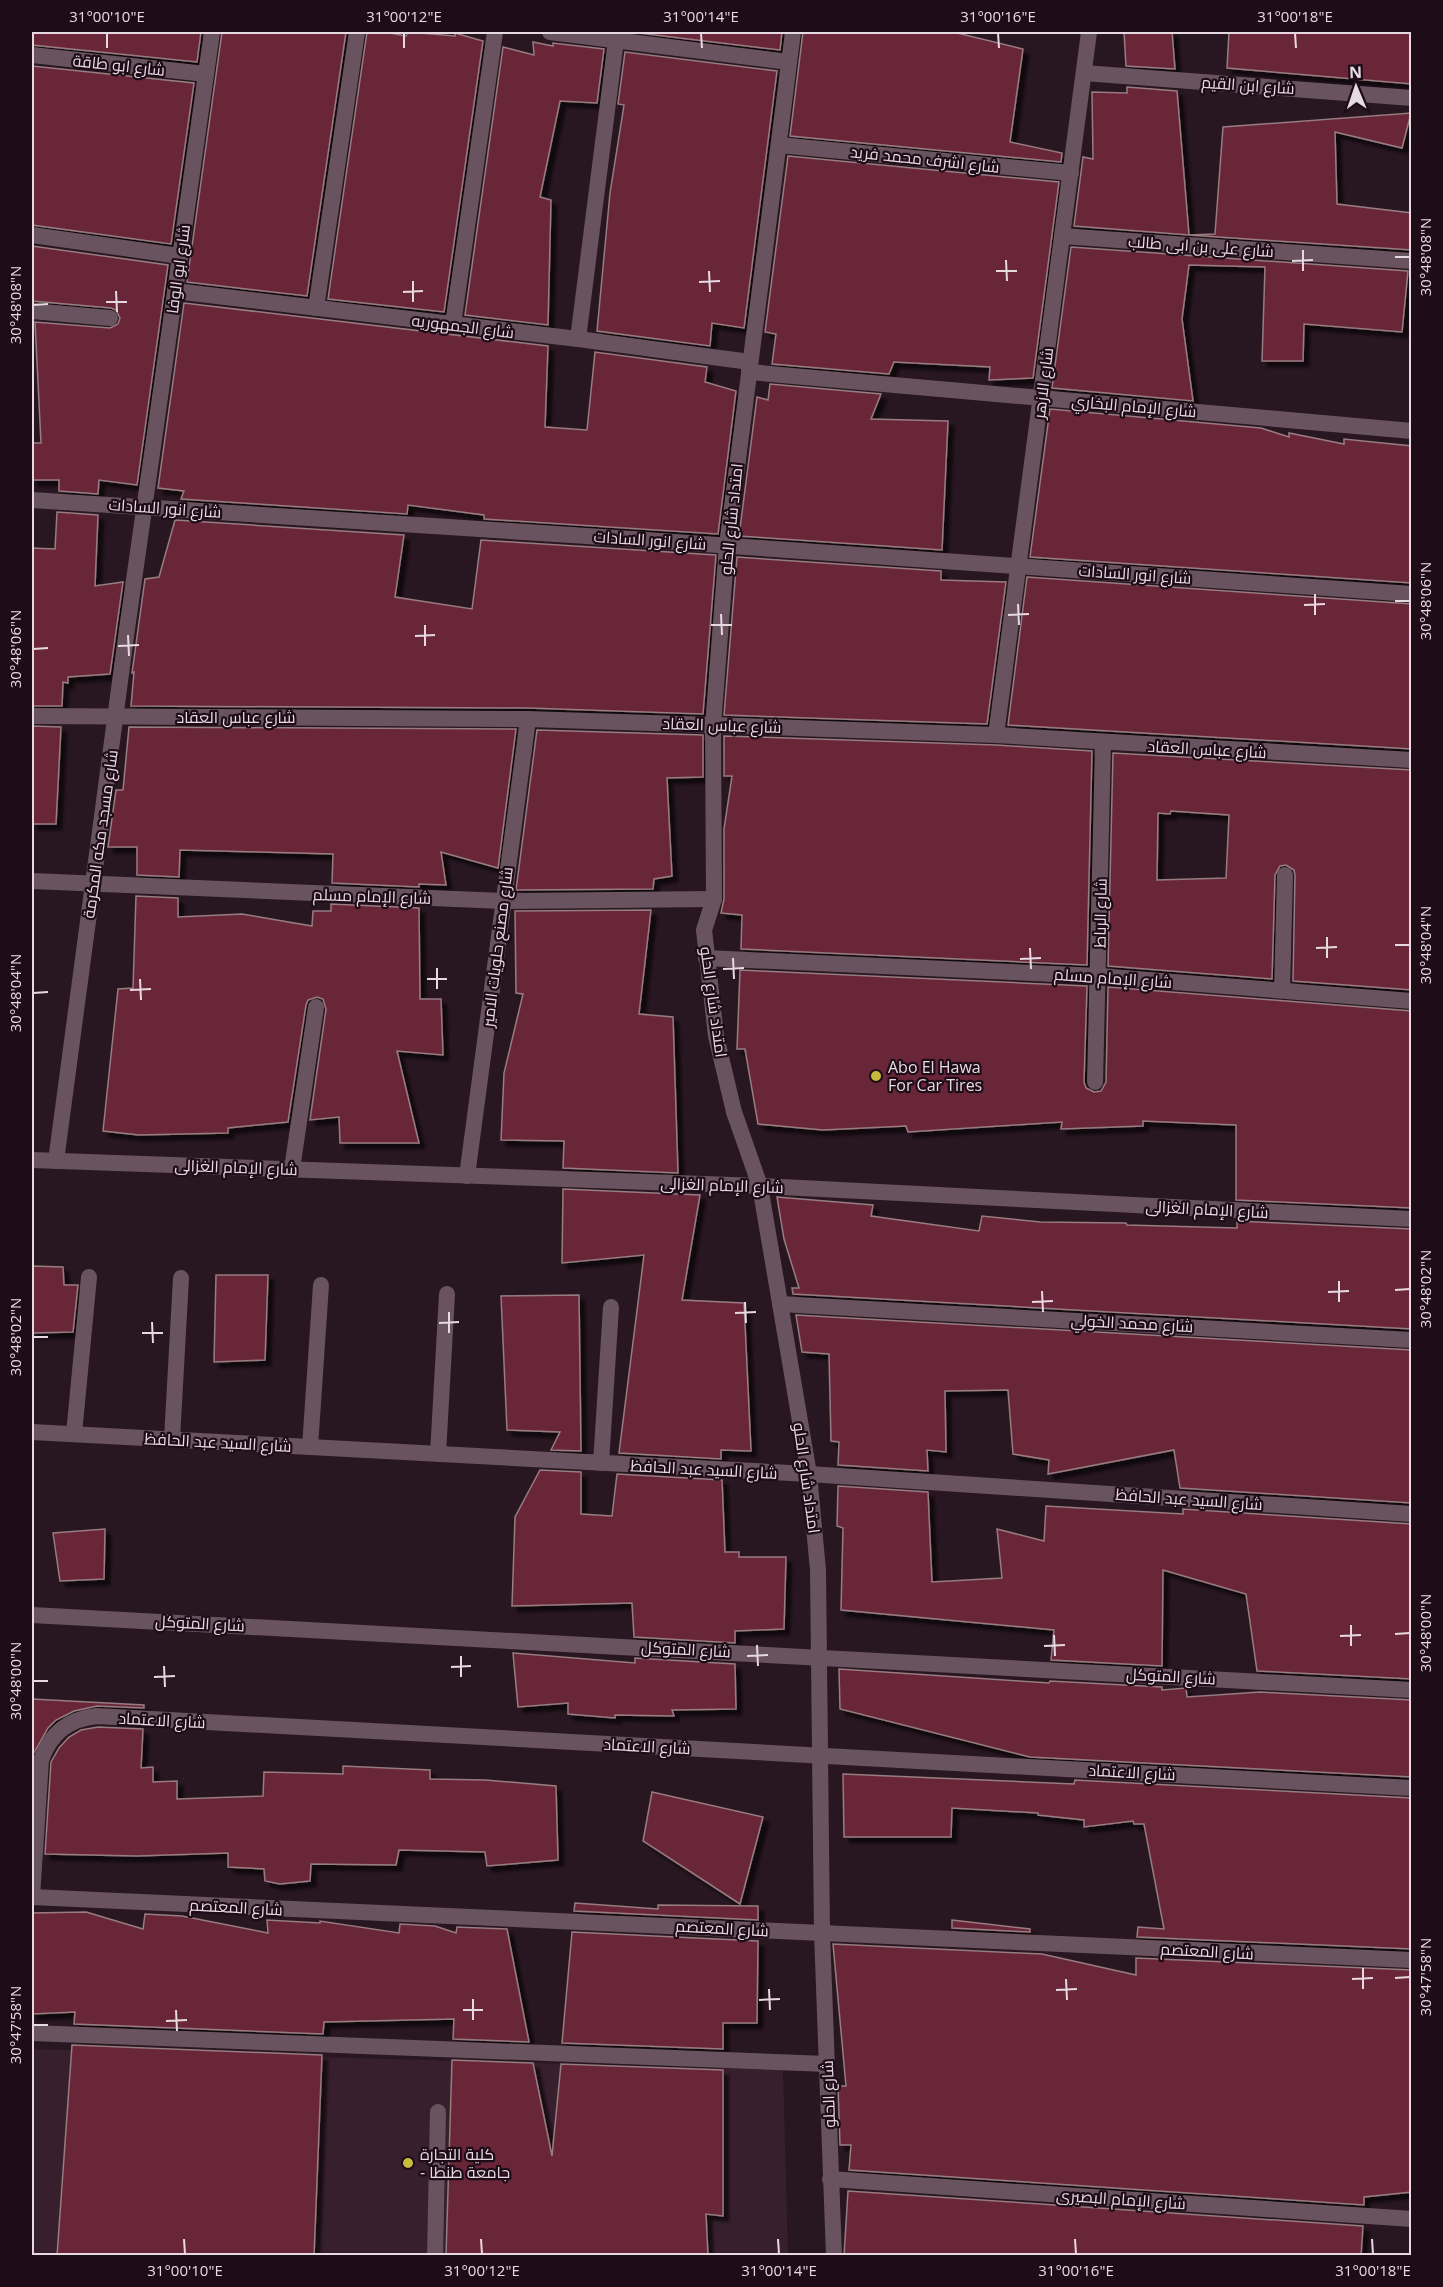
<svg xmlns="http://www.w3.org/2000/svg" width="1443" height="2287" viewBox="0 0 1443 2287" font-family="'Open Sans',Cairo,sans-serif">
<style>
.built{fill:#371f2e}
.building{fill:#692738;stroke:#977b80;stroke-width:1.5;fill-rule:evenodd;filter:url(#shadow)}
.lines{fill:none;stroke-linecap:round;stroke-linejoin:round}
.service{stroke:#69535f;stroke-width:16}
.minor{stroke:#69535f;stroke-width:16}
.ticks{fill:none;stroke:#e7d9e1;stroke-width:2}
.poi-dot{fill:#c8bb3b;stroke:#1e0d18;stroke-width:2}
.labels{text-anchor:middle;stroke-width:4.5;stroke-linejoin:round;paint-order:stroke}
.street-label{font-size:16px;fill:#e7d9e1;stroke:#1e0d18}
.poi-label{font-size:16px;fill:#e7d9e1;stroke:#1e0d18;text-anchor:start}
.neatline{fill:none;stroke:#e7d9e1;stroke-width:2}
.ticks-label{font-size:15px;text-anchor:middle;fill:#e7d9e1}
</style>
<defs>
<filter id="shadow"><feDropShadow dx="5.5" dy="5.5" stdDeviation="1.5" flood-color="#0009"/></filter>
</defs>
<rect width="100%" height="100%" fill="#281621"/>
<path class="built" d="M32,2049L783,2070L788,2255L32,2256Z"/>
<g class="building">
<path d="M32,32H201L197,62L32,45Z"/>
<path d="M222,32H346L307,296L187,282Z"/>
<path d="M367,32H384L406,36L408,32L455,36V33L483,41L444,312L328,299Z"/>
<path d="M630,32H782L780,50Z"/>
<path d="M803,32H953L1023,49L1010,142L1062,153L1061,162L790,136Z"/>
<path d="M1124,32H1172L1175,69L1126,66Z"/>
<path d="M1229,32H1412V84L1227,68Z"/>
<path d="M533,42L553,46V43L604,49L597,103L560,101L540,197L551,200L548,325L465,315L503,47L534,55Z"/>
<path d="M625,52L777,71L744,328L712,323L710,346L597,331L610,193L624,105L618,104Z"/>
<path d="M32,66L194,83L171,244L32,225Z"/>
<path d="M1127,87L1177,91L1189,235L1074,226L1083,157L1093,159L1092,92L1127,93Z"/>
<path d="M1411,113L1402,148L1335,132L1337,204L1412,213V250L1189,235L1215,234L1223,127Z"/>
<path d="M788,156L1059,182L1033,378L989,380L990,367L894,362L889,374L772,364L776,334L765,332Z"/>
<path d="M32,246L168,265L137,485L99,480L98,494L59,491V480H32V443H41L35,322L110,328L118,324L120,318L116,310L111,308L32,301Z"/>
<path d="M1071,247L1408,271L1402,332L1304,324L1303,361H1262L1265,267L1189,265L1182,319L1193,401L1052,388Z"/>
<path d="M184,303L548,346L545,427L587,430L595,352L707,367L705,382L736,391L718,534L484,519V515L408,505L407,514L181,499L184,491L158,488Z"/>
<path d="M770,384L881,394L871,419L948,421L942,550L739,536L757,397L768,400Z"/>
<path d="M1050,409L1261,428L1289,437V433L1344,444V439L1412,446V583L1030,557Z"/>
<path d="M57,512L98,515L95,586L123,582L110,674L68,677V683L63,682L62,706H32V548L55,549Z"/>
<path d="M175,520L404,535L395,597L472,609L481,540L716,555L703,714L528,708L131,706L134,672L132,673L145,579L159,577Z"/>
<path d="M737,557L941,571V580L1006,582L987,724L724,715Z"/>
<path d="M1027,577L1412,604V749L1008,725Z"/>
<path d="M32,726L61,727L56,824H32Z"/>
<path d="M129,727L516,729L498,868L441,852L446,885L419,884V887L332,883L333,854L180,850L179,877L137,875V847H108L116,790H123Z"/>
<path d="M537,730L703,735V777L667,778L672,876L654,879L653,889L516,890Z"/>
<path d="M724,736L996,745L1092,751L1087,965L741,949L742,915L721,913L724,899V829L732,776H724Z"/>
<path d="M1113,753L1412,770V990L1293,981L1295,875L1294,870L1286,865L1280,866L1275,875L1272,979L1108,966ZM1171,811L1229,815L1226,878L1157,880L1158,813L1170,814Z"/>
<path d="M136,896L178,898V917L242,914L312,926L313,911H331V904L419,908L420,999H441L443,1055L397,1051L419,1143H340L339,1117L310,1120L326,1009L323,999L317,997L308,1000L306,1005L288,1122L228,1128V1133L139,1135L103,1131L118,989L133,988Z"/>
<path d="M651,910L639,1014L673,1017L678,1173L563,1168L564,1141L501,1140L504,1073L523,994L516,993L515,911Z"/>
<path d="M740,970L1087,986L1084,1082L1086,1088L1094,1092L1101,1091L1106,1082L1108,987L1412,1011V1208L1236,1200V1125L1143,1121V1126L1061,1129L1062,1122L908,1132L906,1126L823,1130L758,1124L745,1049H737Z"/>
<path d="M563,1189L700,1195L682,1300L744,1303L751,1451L721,1450V1459L619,1453L644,1255L562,1263Z"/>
<path d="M777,1197L873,1205L871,1216L979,1231L982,1216L1040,1222L1126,1223L1127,1225L1237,1228V1221L1412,1229V1329L793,1294L792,1288H799L784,1239Z"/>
<path d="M32,1266L63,1267L64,1285H78L73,1332L32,1333Z"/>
<path d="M216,1275H268L265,1360L214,1362Z"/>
<path d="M579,1295L581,1451L551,1450L560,1432L507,1430L501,1296Z"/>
<path d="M796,1315L1412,1350V1503L1180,1488L1174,1450L1048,1474L1049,1460L1013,1454L1008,1390L945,1391L946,1452L927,1450L928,1471L838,1465L839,1442L831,1441L829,1354L802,1352Z"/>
<path d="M540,1470L581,1472V1514L612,1516L617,1474L722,1480L725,1552H739V1557H786L784,1629L735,1631V1643L634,1637L632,1603L512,1606L515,1517Z"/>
<path d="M838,1486L928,1492L932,1582L1002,1578L997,1529L1044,1541L1046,1506L1183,1514V1509L1412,1524V1679L1257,1671L1246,1594L1163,1570L1162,1666L1051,1660L1054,1630L841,1610L843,1528L837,1526Z"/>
<path d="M105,1529L104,1579L60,1581L53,1533Z"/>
<path d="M513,1653L635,1663V1658L735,1664L736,1709L672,1710L674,1716L615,1715V1718L568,1714V1703L518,1707Z"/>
<path d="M839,1669L1049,1683L1050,1681L1162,1687V1690L1186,1688L1187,1697L1260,1692L1412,1700V1777L1030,1757L840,1709Z"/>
<path d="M32,1699L144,1705V1708L97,1706L74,1711L56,1720L48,1728L32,1756Z"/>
<path d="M98,1727L143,1729L141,1768L153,1767V1782L177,1781V1799L263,1796L264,1772L343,1774V1766L430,1770V1779L486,1780L556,1786L558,1860L487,1866L485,1852L399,1850L396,1865L311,1864L310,1881L280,1884L265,1881L264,1869L228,1867V1853L137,1856L45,1854L51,1762L59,1748L69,1737L81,1730Z"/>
<path d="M843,1774L1074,1784L1075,1780L1412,1798V1949L1137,1937L1138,1927L1164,1929L1144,1824H1134L1133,1821L1084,1827V1820L1038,1815V1813L952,1808L951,1837H844Z"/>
<path d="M652,1792L763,1817L740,1904L643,1841Z"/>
<path d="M575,1903L658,1909V1905L758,1906V1920L574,1911Z"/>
<path d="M86,1912L143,1929L145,1914L182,1916L268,1933L267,1920L320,1923V1921L399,1933L400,1924L435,1926L456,1933L457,1927L507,1929L529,2042L453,2039L454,2019L324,2022L323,2034L74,2024L75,2012L32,2014V1913Z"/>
<path d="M952,1920L1030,1929V1932L952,1928Z"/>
<path d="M572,1932L758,1941L757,2023H723V2049L562,2043Z"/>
<path d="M833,1944L1042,1954L1136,1975V1958L1412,1970V2192L1364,2197V2205L849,2170L851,2145H840L838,2086H846Z"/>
<path d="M72,2045L322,2055L314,2256H57Z"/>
<path d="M452,2060L533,2063L552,2156L561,2064L723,2070V2216L706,2214L708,2256H446Z"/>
<path d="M848,2191L1363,2226L1361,2256H844Z"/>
</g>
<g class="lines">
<g class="service">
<path d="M32,311L110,318"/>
<path d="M32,2033L827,2064"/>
<path d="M435,2256L438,2112"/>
</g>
<g class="minor">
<path d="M550,32L789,62"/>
<path d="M793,32L727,545L713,725L714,899L704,930L716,1036L734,1112L760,1186L809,1474L818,1570L822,1933L834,2256"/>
<path d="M32,55L206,74"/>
<path d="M1084,73L1412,98"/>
<path d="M779,145L1071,173"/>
<path d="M32,235L180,256"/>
<path d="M1062,236L1412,261"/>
<path d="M175,291L578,339L750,362"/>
<path d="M316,308L357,32"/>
<path d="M453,324L495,32"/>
<path d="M578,339L616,40"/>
<path d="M749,372L1412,431"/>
<path d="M32,500L633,539L1412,594"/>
<path d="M32,716L528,719L713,725L996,735L1412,760"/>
<path d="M996,735L1089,32"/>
<path d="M32,881L503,901L714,899"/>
<path d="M706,958L1099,976L1412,1001"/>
<path d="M1282,990L1285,875"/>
<path d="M1095,1082L1103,743"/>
<path d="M32,1160L760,1186L1412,1219"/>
<path d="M56,1161L127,629L212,32"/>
<path d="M292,1169L316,1007"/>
<path d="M467,1176L528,719"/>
<path d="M780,1304L1412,1340"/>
<path d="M32,1432L809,1474L1412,1514"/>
<path d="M74,1434L89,1277"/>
<path d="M172,1439L181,1278"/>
<path d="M310,1447L321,1285"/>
<path d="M438,1454L447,1294"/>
<path d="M601,1463L611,1307"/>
<path d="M32,1615L1412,1690"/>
<path d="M32,1897L41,1760C51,1732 69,1719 97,1716L1412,1788"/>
<path d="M32,1897L1412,1960"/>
<path d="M830,2179L1412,2219"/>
</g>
</g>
<path class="ticks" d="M107,33V48M404,33V48M701,33L702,48M998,33L999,48M1295,33L1296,48M1303,250V271M1395,257H1410M1006,260L1007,281M1292,261L1313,260M709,271L710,292M996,271H1017M413,281V302M699,282L720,281M116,291L117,312M403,292L423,291M106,302H127M33,305L48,304M1315,594V615M1395,601H1410M1018,604L1019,625M1304,605L1325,604M721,614L722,635M1008,615L1029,614M425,625V646M711,625H732M128,635L129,656M415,636L435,635M118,646L139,645M33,649L48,648M1327,937V958M1395,945H1410M1030,948L1031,969M1316,948L1337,947M733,958L734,979M1020,959L1041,958M437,968V989M723,969L744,968M140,979L141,1000M427,979H447M130,990L151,989M33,993L48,992M1339,1281V1302M1395,1290L1410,1289M1042,1291L1043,1312M1328,1292L1349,1291M745,1302L746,1323M1032,1302L1053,1301M449,1312V1333M735,1313L756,1312M152,1322L153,1343M439,1323L459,1322M142,1333H163M33,1337H48M1351,1625V1646M1395,1634L1410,1633M1054,1635L1055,1656M1340,1636L1361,1635M757,1645L758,1666M1044,1646L1065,1645M461,1656V1677M747,1656L768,1655M164,1666L165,1687M451,1667L471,1666M154,1677L175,1676M33,1681H48M1363,1968V1989M1395,1978L1410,1977M1066,1979L1067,2000M1352,1979L1373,1978M769,1989L770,2010M1056,1990L1077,1989M473,1999V2020M759,2000L780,1999M176,2010L177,2031M463,2010H483M166,2021L187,2020M33,2025H48M184,2239L185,2254M481,2239L482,2254M778,2239L779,2254M1075,2239L1076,2254M1372,2239L1373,2254"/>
<g class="poi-dot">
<circle cx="876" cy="1076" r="6"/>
<circle cx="408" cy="2163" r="6"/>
</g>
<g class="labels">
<g class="street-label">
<text transform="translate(119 65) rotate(6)" y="6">شارع ابو طاقة</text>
<text transform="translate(1248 85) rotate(4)" y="6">شارع ابن القيم</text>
<text transform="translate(925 159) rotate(6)" y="6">شارع اشرف محمد فريد</text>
<text transform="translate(1201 246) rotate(4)" y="6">شارع على بن ابى طالب</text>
<text transform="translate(178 269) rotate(-82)" y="6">شارع ابو الوفا</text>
<text transform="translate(463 326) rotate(7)" y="6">شارع الجمهوريه</text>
<text transform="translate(1043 383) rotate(-83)" y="6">شارع الازهر</text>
<text transform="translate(1134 406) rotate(5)" y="6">شارع الإمام البخاري</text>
<text transform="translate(165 508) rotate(4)" y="6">شارع انور السادات</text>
<text transform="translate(731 519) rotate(-84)" y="6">امتداد شارع الحلو</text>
<text transform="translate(650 540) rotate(4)" y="6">شارع انور السادات</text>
<text transform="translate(1135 574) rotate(4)" y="6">شارع انور السادات</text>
<text x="236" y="723">شارع عباس العقاد</text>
<text transform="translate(722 725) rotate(2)" y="6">شارع عباس العقاد</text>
<text transform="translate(1207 749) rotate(3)" y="6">شارع عباس العقاد</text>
<text transform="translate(100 834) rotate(-82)" y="6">شارع مسجد مكه المكرمة</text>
<text transform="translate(372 896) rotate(2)" y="6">شارع الإمام مسلم</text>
<text transform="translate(1100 913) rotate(-89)" y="6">شارع الرباط</text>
<text transform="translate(497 947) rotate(-83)" y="6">شارع مصنع حلويات الامير</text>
<text transform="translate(1113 978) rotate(4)" y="6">شارع الإمام مسلم</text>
<text transform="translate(714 1002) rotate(82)" y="6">امتداد شارع الحلو</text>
<text transform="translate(236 1167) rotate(2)" y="6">شارع الإمام الغزالى</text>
<text transform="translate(722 1185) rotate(2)" y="6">شارع الإمام الغزالى</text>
<text transform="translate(1207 1209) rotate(3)" y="6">شارع الإمام الغزالى</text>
<text transform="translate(1132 1323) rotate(3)" y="6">شارع محمد الخولي</text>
<text transform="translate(218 1442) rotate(3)" y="6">شارع السيد عبد الحافظ</text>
<text transform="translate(704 1469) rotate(3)" y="6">شارع السيد عبد الحافظ</text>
<text transform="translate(807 1478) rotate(82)" y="6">امتداد شارع الحلو</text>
<text transform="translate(1189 1499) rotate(4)" y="6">شارع السيد عبد الحافظ</text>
<text transform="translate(200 1623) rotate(3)" y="6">شارع المتوكل</text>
<text transform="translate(686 1649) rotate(3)" y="6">شارع المتوكل</text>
<text transform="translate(1171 1676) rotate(3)" y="6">شارع المتوكل</text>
<text transform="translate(162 1720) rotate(3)" y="6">شارع الاعتماد</text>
<text transform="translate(647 1746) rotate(3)" y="6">شارع الاعتماد</text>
<text transform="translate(1132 1772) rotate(3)" y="6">شارع الاعتماد</text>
<text transform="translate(236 1907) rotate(3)" y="6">شارع المعتصم</text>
<text transform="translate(722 1928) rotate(3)" y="6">شارع المعتصم</text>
<text transform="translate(1207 1951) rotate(3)" y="6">شارع المعتصم</text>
<text transform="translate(828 2094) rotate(-92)" y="6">شارع الحلو</text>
<text transform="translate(1121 2199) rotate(4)" y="6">شارع الإمام البصيرى</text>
</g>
<g class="poi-label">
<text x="888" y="1073">Abo El Hawa<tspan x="888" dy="18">For Car Tires</tspan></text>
<text x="420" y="2160">كلية التجارة<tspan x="420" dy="18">- جامعة طنطا</tspan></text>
</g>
</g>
<rect width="1443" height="2287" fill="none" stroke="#1e0d18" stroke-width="66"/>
<g transform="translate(1356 87) rotate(358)" stroke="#1e0d18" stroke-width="4.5" paint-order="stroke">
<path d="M0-4.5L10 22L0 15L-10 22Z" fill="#e7d9e1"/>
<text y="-9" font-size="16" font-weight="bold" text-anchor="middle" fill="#e7d9e1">N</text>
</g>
<rect x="33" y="33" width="1377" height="2221" class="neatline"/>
<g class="ticks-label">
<text x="107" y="22">31°00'10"E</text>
<text x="404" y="22">31°00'12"E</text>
<text x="701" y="22">31°00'14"E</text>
<text x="998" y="22">31°00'16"E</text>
<text x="1295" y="22">31°00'18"E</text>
<text transform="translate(1426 257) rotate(-90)" y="5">30°48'08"N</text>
<text transform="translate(16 305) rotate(-90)" y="5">30°48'08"N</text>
<text transform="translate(1426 601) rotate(-90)" y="5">30°48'06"N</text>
<text transform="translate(16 649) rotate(-90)" y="5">30°48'06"N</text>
<text transform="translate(1426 945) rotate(-90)" y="5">30°48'04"N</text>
<text transform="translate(16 993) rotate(-90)" y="5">30°48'04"N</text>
<text transform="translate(1426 1289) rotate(-90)" y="5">30°48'02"N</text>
<text transform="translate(16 1337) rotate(-90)" y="5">30°48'02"N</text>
<text transform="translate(1426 1633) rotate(-90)" y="5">30°48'00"N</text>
<text transform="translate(16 1681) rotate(-90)" y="5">30°48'00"N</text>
<text transform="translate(1426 1977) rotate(-90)" y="5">30°47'58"N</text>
<text transform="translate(16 2025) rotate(-90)" y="5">30°47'58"N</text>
<text x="185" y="2276">31°00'10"E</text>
<text x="482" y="2276">31°00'12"E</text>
<text x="779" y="2276">31°00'14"E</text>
<text x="1076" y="2276">31°00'16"E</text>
<text x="1373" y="2276">31°00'18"E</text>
</g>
</svg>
